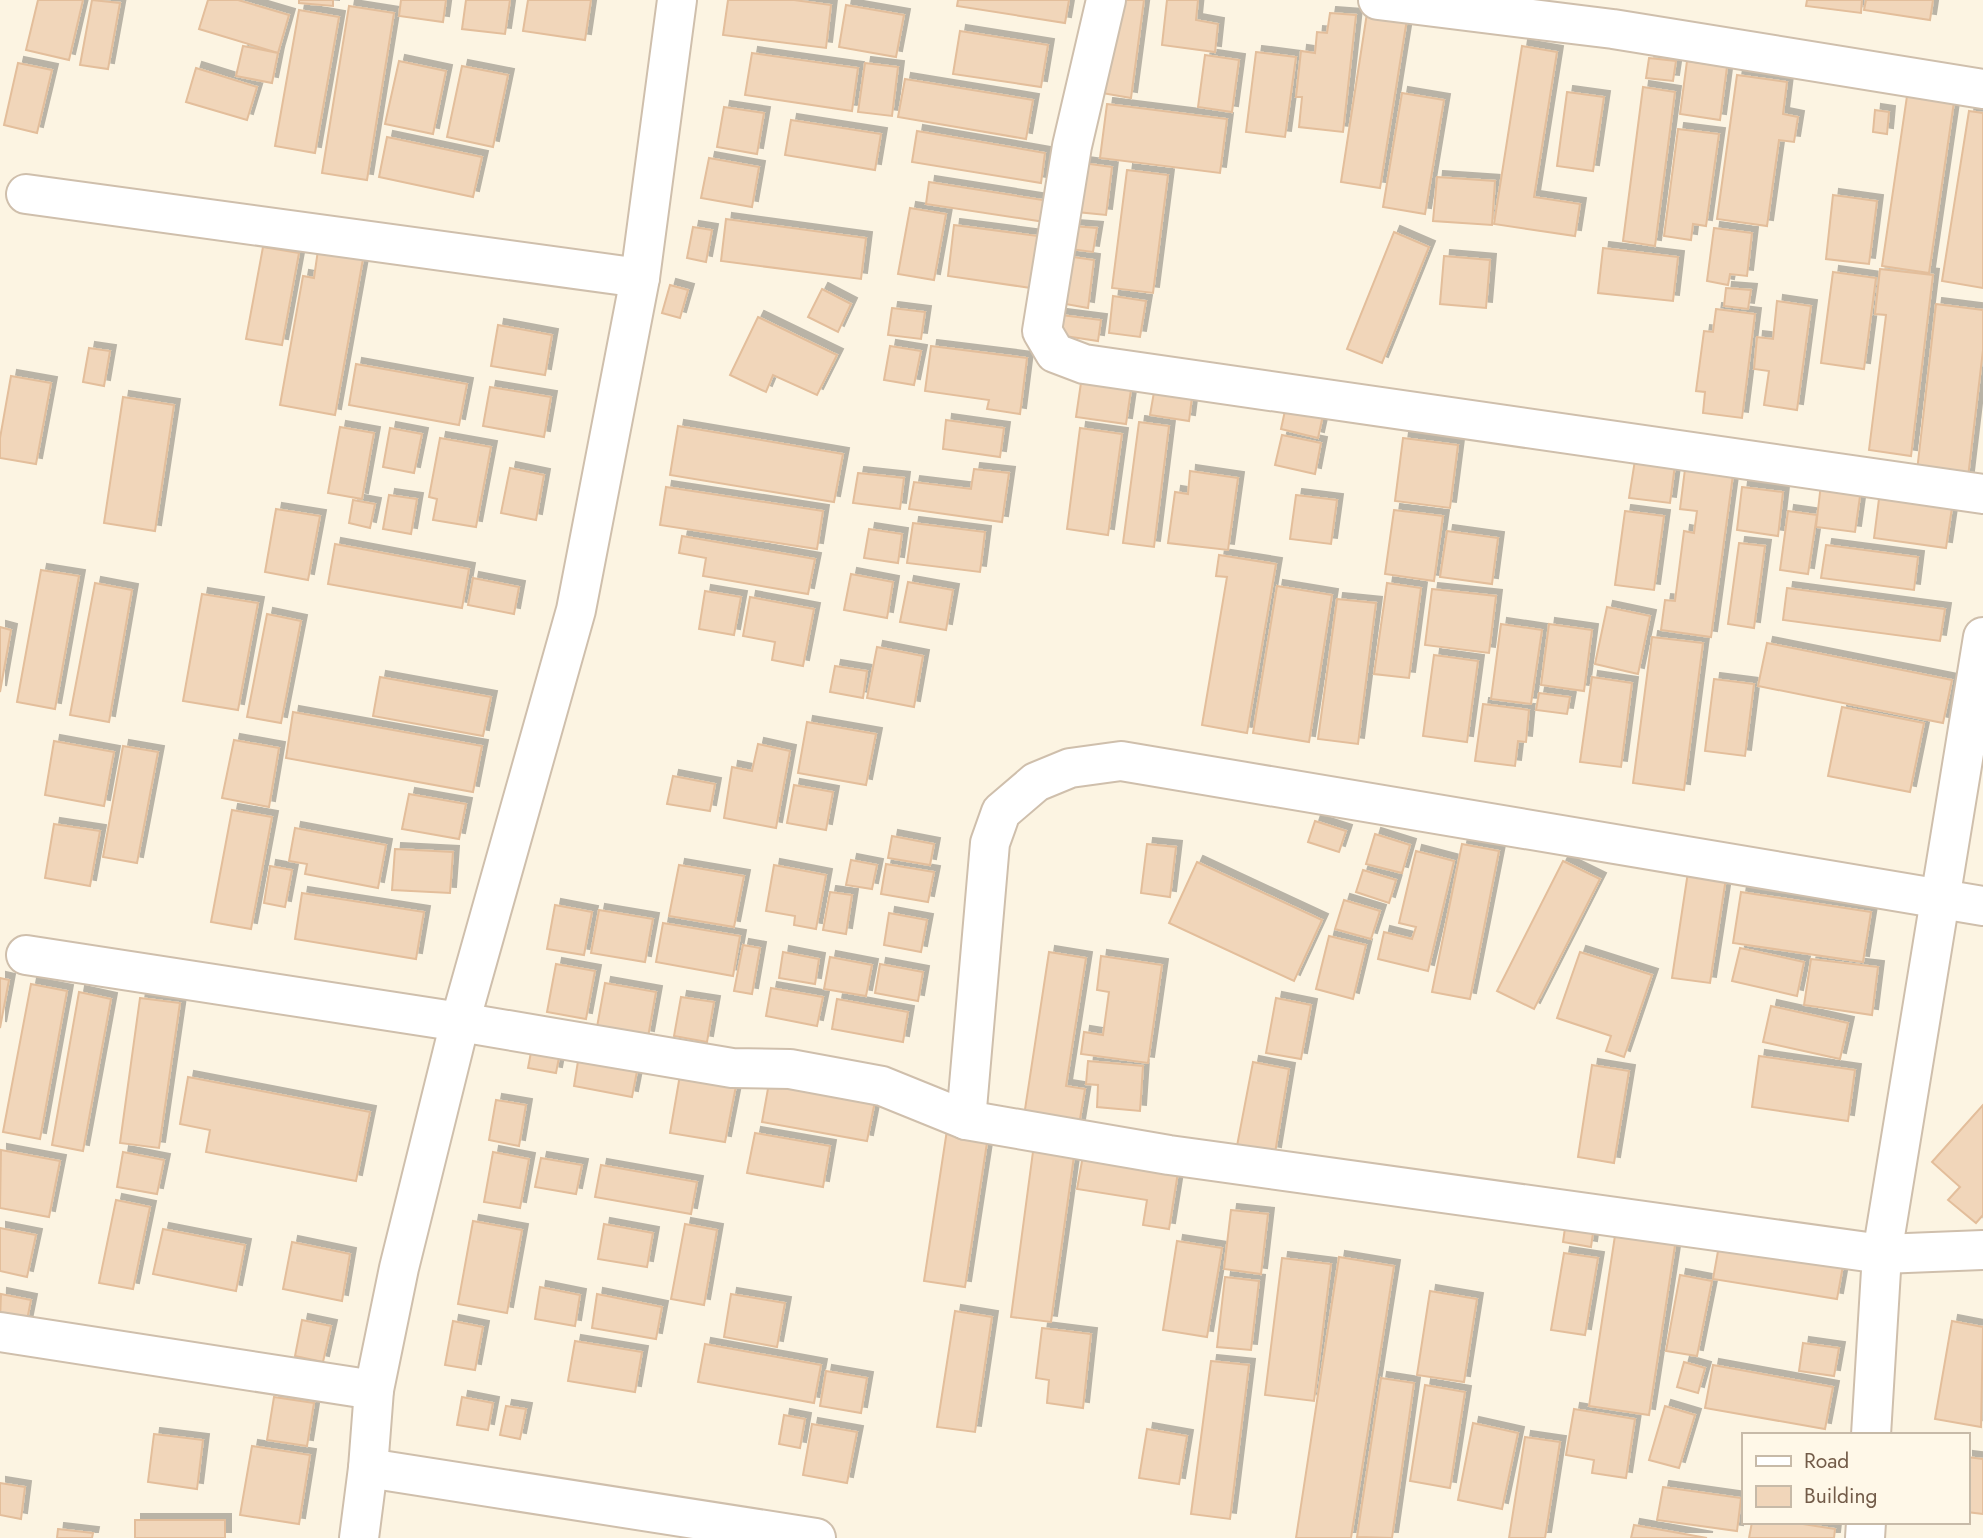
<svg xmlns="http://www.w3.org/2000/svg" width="1983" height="1538" viewBox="0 0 1983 1538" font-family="Jost,sans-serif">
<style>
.building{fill:#f1d6ba;stroke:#e3be9b;stroke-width:2;filter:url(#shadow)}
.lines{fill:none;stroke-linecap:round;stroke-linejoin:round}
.minor-casing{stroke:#cfbfac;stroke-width:42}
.minor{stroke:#fff;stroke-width:38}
</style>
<defs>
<filter id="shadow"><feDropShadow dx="6" dy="-6" stdDeviation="0" flood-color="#0004"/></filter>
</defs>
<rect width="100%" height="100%" fill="#fcf4e2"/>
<g class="building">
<path d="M38,0H83L69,60L26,50Z"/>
<path d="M92,0L120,3L108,69L80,65Z"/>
<path d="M208,0H238L289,15L278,53L199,29Z"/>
<path d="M299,0H333V6L299,3Z"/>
<path d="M401,0H446L443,22L399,16Z"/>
<path d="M466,0H510L505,34L462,29Z"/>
<path d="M528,0H591L585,40L523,31Z"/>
<path d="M728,0H794L831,5L826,48L723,35Z"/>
<path d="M958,0H1069L1065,23L957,6Z"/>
<path d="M1114,0H1144L1131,98L1102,93Z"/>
<path d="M1167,0H1198L1196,20L1218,24L1215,52L1162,45Z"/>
<path d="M1807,0H1862L1861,13L1806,6Z"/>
<path d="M1866,0H1933L1930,20L1864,10Z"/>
<path d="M846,5L904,15L896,57L839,47Z"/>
<path d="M349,6L394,13L367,180L322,173Z"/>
<path d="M299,10L339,17L315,153L275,146Z"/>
<path d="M1330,13L1356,15L1343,132L1299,127L1302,97H1296L1301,51L1315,53L1317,32L1327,33Z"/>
<path d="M1367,13L1407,19L1380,188L1341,182Z"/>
<path d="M960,31L1048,45L1041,87L953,74Z"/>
<path d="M243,46L278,53L272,83L236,76Z"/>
<path d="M1522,46L1557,52L1534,197L1580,204L1575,236L1494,224Z"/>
<path d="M1256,52L1296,57L1285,137L1246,132Z"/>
<path d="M752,53L858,68L852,111L745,95Z"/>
<path d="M1205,55L1239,60L1232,112L1198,107Z"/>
<path d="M1649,58L1676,61L1673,81L1646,78Z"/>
<path d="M399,61L446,71L433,134L385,124Z"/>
<path d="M1687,61L1727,67L1720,120L1680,114Z"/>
<path d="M18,63L52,70L37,133L4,125Z"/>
<path d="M865,63L898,67L892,116L858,112Z"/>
<path d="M462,66L508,75L493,147L447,137Z"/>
<path d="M196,68L257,87L247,120L186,102Z"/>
<path d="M1737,75L1787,82L1783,114L1798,117L1794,142L1779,140L1767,226L1717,219Z"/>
<path d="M905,79L1033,100L1026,139L898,117Z"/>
<path d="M1643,87L1675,92L1655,246L1623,241Z"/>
<path d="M1567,92L1604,97L1593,171L1557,166Z"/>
<path d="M1402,93L1444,100L1425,214L1383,207Z"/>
<path d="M1907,96L1954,102L1929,273L1882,266Z"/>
<path d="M1107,104L1227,119L1220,173L1100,158Z"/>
<path d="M724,107L764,113L757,154L717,147Z"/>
<path d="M1875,110L1889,112L1887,134L1873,132Z"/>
<path d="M1969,111L1983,113V288L1942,281Z"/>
<path d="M791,120L881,134L875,170L785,155Z"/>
<path d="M1678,129L1719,134L1706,226L1693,224L1691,240L1664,236Z"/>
<path d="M917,131L1045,153L1041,183L912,162Z"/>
<path d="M387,137L482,157L473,197L379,177Z"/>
<path d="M709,158L759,167L752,207L701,198Z"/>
<path d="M1083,163L1112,167L1106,215L1077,212Z"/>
<path d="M1127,170L1168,175L1153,293L1112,288Z"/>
<path d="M1437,177L1495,181L1492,225L1433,221Z"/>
<path d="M929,182L1049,201L1045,222L926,204Z"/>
<path d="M1833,195L1877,201L1869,264L1826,259Z"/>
<path d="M910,208L946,214L934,280L898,274Z"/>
<path d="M726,219L866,238L861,279L721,261Z"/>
<path d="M954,225L1038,236L1031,288L948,276Z"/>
<path d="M1072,226L1097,228L1093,252L1070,249Z"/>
<path d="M693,227L712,230L706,262L687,258Z"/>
<path d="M1714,228L1752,233L1747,276L1730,274L1728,285L1707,281Z"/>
<path d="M1394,232L1429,247L1382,363L1347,349Z"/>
<path d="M263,247L299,253L282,345L246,339Z"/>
<path d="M1603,248L1678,257L1673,301L1598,293Z"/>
<path d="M318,250L363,259L335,415L280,405L303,276L314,278Z"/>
<path d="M1066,256L1094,260L1088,308L1060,303Z"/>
<path d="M1444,256L1490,260L1486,308L1440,304Z"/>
<path d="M1880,269L1933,275L1911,456L1869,450L1886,315L1875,314Z"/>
<path d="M1833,272L1876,278L1864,369L1821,363Z"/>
<path d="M670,285L688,290L680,318L662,313Z"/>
<path d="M1726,288L1751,290L1748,309L1724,306Z"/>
<path d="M822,289L851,304L838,332L808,317Z"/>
<path d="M1113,296L1146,301L1140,337L1109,333Z"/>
<path d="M1777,301L1811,306L1797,410L1764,405L1769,371L1754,369L1757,337L1773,339Z"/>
<path d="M1936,304L1983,310V350L1968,477L1917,471Z"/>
<path d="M892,308L925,312L921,339L888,335Z"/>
<path d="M1716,309L1755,314L1742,418L1703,413L1705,392L1696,391L1704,331L1713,332Z"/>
<path d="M1061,315L1101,320L1098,341L1058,335Z"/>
<path d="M758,317L837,355L817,395L773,375L766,392L730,375Z"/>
<path d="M498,325L552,335L545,375L491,366Z"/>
<path d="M890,346L921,351L914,385L884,380Z"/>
<path d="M931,346L1027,358L1020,414L987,409L989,400L925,391Z"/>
<path d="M89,348L110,351L104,386L83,382Z"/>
<path d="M356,364L467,384L459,425L349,405Z"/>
<path d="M1083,369L1133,376L1126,424L1076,417Z"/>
<path d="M11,376L51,383L36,464L0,458V438Z"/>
<path d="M490,387L551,397L544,437L483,426Z"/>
<path d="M1154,392L1192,397L1189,421L1150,415Z"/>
<path d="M123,397L174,405L155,531L104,523Z"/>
<path d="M1288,397L1325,406L1318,438L1281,429Z"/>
<path d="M946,420L1004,428L1000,457L943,449Z"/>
<path d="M1139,422L1169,426L1154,547L1123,543Z"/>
<path d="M678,426L843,454L834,502L670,475Z"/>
<path d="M340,427L374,433L362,499L328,493Z"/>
<path d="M390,428L422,434L414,473L383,467Z"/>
<path d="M1080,428L1122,434L1108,535L1067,529Z"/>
<path d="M1282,435L1321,443L1315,474L1275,465Z"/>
<path d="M440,438L491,447L476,527L433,520L437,499L429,497Z"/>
<path d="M1403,438L1458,445L1450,508L1395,501Z"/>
<path d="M1635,460L1675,465L1670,503L1629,498Z"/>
<path d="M510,468L544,475L536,520L501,513Z"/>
<path d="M974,469L1009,473L1002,522L909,509L914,482L971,489Z"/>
<path d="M1685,469L1733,475L1711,637L1661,630L1665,600L1675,601L1684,531L1694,533L1697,511L1680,509Z"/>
<path d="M1190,471L1238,478L1228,550L1168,543L1175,492L1188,494Z"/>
<path d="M858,473L904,478L900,509L853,503Z"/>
<path d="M1821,484L1861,489L1855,532L1816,527Z"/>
<path d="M666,487L823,511L817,549L660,525Z"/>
<path d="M1742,487L1783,492L1778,536L1737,530Z"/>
<path d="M1880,491L1953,501L1946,548L1874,538Z"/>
<path d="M389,495L417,499L411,534L383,529Z"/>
<path d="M1296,495L1337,500L1331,544L1290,539Z"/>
<path d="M353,500L375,504L370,528L349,523Z"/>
<path d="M276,509L320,516L308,580L265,572Z"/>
<path d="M1394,510L1443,516L1434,581L1385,574Z"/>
<path d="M1625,511L1664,516L1654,590L1615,585Z"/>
<path d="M1788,511L1817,515L1808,574L1780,570Z"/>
<path d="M913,523L985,532L980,572L907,563Z"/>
<path d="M869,529L902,534L898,563L864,558Z"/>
<path d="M1447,531L1498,538L1492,584L1440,577Z"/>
<path d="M682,536L815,559L808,594L703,576L706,558L679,553Z"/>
<path d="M1739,543L1765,546L1754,628L1728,624Z"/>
<path d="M335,544L469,569L462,608L328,584Z"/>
<path d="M1826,545L1918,557L1914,590L1821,578Z"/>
<path d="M1219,555L1276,564L1247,733L1202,725L1227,577L1216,576Z"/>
<path d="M41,570L79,576L55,709L17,702Z"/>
<path d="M851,574L893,582L887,618L844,610Z"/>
<path d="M473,578L519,587L514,614L468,605Z"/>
<path d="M908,582L953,590L946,630L900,622Z"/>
<path d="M95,583L132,590L109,722L70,715Z"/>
<path d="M1387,583L1421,588L1409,678L1374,674Z"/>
<path d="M1277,586L1332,595L1309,742L1253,733Z"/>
<path d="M1787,588L1945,609L1940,641L1783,620Z"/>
<path d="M1432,589L1496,596L1489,653L1425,645Z"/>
<path d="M705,591L741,597L734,635L699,629Z"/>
<path d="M202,594L258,603L238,710L183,701Z"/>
<path d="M750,597L814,609L803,666L772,660L775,642L743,636Z"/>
<path d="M1337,599L1376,603L1358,744L1318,739Z"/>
<path d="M1607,607L1650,616L1638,674L1595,664Z"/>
<path d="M267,614L301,621L281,723L247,717Z"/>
<path d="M1501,624L1542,630L1531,704L1491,699Z"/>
<path d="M1549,624L1592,630L1584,691L1541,685Z"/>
<path d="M0,627L11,630L0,692Z"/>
<path d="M1652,637L1703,643L1684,790L1633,783Z"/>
<path d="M1767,643L1952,680L1943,723L1758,686Z"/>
<path d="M877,647L923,656L914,707L867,698Z"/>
<path d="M1434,655L1478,661L1467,742L1423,736Z"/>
<path d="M835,666L867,671L863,698L830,692Z"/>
<path d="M380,677L491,697L483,736L373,716Z"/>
<path d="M1592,677L1632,683L1621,767L1580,762Z"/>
<path d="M1714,679L1754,684L1745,756L1705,751Z"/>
<path d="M1539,693L1570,697L1567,714L1536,710Z"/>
<path d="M1483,704L1529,710L1526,742L1518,741L1515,766L1475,761Z"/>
<path d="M1842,707L1924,723L1910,792L1828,776Z"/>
<path d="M293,712L482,746L473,792L286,758Z"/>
<path d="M807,722L876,734L866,785L798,773Z"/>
<path d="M234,740L279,748L269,807L222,798Z"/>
<path d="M54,741L114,752L104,806L45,795Z"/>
<path d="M758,744L790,751L776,828L724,818L732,767L752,771Z"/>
<path d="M123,746L158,752L137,863L103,857Z"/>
<path d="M673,776L715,784L710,811L667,804Z"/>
<path d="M794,785L833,792L826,830L787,823Z"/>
<path d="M409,794L466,804L459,839L402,829Z"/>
<path d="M232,810L272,817L251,929L211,922Z"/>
<path d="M1315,821L1346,831L1339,852L1308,842Z"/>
<path d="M54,824L100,831L90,886L45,878Z"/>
<path d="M295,828L386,845L378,888L305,874L307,864L289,861Z"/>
<path d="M1375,834L1410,845L1402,873L1366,864Z"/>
<path d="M892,836L934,844L930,865L888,858Z"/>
<path d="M1147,844L1176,847L1170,897L1141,893Z"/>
<path d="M1462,844L1499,851L1470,999L1432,992Z"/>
<path d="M395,849L453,852L450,893L392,890Z"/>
<path d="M1416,851L1454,861L1428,971L1378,959L1384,932L1412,939L1416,927L1399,923Z"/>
<path d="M851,860L877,865L872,889L846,885Z"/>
<path d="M1563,861L1600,879L1534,1009L1497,991Z"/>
<path d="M1197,862L1322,920L1294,981L1169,923Z"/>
<path d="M886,864L934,872L928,902L881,894Z"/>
<path d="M679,865L744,876L734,927L669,916Z"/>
<path d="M774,865L826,875L816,929L794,925L795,916L766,911Z"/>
<path d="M270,866L292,870L285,907L264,903Z"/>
<path d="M1363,870L1396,880L1389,903L1356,892Z"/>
<path d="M1688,872L1726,878L1710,983L1672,978Z"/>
<path d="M830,892L852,895L846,934L823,930Z"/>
<path d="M1741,892L1871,912L1863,962L1733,943Z"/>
<path d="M302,893L424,912L416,959L295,939Z"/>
<path d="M1344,900L1380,911L1371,939L1335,929Z"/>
<path d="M555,905L592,912L584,955L547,949Z"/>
<path d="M599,910L653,919L645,962L591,953Z"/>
<path d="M889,913L927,920L921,952L884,945Z"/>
<path d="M663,923L740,936L733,976L656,962Z"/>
<path d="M1329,936L1366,945L1353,999L1316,989Z"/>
<path d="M743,945L760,948L752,994L734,991Z"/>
<path d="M1740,948L1804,962L1797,996L1732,981Z"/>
<path d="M783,952L819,959L815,984L779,978Z"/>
<path d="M1049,952L1086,958L1066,1086L1085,1089L1079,1125L1024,1116Z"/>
<path d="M1580,952L1652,975L1624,1057L1606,1051L1611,1036L1557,1018Z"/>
<path d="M1101,956L1162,965L1148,1063L1081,1054L1084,1032L1103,1035L1109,992L1097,990Z"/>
<path d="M830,957L872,965L866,996L824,989Z"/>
<path d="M1811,959L1878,967L1872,1015L1804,1005Z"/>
<path d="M556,964L595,971L586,1019L547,1012Z"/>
<path d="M880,964L923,972L918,1001L875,993Z"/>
<path d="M0,978L9,980L0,1028Z"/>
<path d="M605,983L656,992L648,1037L597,1027Z"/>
<path d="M31,984L67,991L40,1139L3,1132Z"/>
<path d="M771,988L823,997L817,1026L766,1016Z"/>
<path d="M79,992L111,999L83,1151L52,1145Z"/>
<path d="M681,997L714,1002L707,1042L674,1036Z"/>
<path d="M140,998L180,1003L159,1148L120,1143Z"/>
<path d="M1276,998L1311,1005L1301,1059L1266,1053Z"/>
<path d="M837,999L908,1012L903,1042L832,1029Z"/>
<path d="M1771,1006L1848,1023L1840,1059L1763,1042Z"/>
<path d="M532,1047L560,1052L556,1073L528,1068Z"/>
<path d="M579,1055L638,1066L632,1097L574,1086Z"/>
<path d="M1759,1056L1855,1070L1848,1121L1752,1107Z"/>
<path d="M1088,1061L1143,1066L1140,1111L1097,1107L1098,1085L1086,1084Z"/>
<path d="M1253,1062L1289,1069L1275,1153L1237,1146Z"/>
<path d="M1592,1065L1629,1071L1614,1163L1578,1157Z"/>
<path d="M771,1072L877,1091L867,1141L762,1122Z"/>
<path d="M680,1075L736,1086L725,1142L670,1133Z"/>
<path d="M188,1077L370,1112L356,1181L206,1152L210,1130L180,1124Z"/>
<path d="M496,1100L526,1105L519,1146L489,1140Z"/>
<path d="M1983,1105V1215L1976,1223L1948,1200L1960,1187L1932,1162Z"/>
<path d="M947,1130L988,1136L965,1287L924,1281Z"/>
<path d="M755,1133L830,1146L823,1187L747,1173Z"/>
<path d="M1034,1144L1075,1149L1051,1322L1011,1317Z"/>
<path d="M1,1150L60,1161L49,1217L0,1208Z"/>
<path d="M1084,1150L1179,1166L1169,1229L1143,1225L1147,1200L1077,1189Z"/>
<path d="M123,1152L164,1160L157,1194L117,1187Z"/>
<path d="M493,1152L529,1159L520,1208L484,1202Z"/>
<path d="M541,1158L582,1165L576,1194L535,1187Z"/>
<path d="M601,1165L697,1182L691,1214L595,1197Z"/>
<path d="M116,1200L150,1207L133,1289L99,1283Z"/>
<path d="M1231,1210L1268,1214L1261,1274L1224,1269Z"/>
<path d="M473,1221L522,1230L507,1313L458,1304Z"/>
<path d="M1566,1221L1594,1226L1591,1247L1563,1242Z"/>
<path d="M604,1224L653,1233L647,1267L598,1259Z"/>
<path d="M685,1224L717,1230L704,1305L671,1299Z"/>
<path d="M0,1228L36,1235L27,1277L0,1271Z"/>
<path d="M163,1229L245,1245L236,1291L153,1274Z"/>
<path d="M1616,1229L1676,1239L1649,1415L1589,1406Z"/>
<path d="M1720,1240L1844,1260L1837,1299L1713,1279Z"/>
<path d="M1177,1241L1222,1248L1207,1337L1163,1330Z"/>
<path d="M292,1242L350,1254L342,1301L283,1289Z"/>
<path d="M1564,1253L1598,1258L1585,1335L1551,1330Z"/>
<path d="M1339,1257L1394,1266L1351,1538H1296Z"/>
<path d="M1282,1258L1331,1264L1314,1401L1265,1395Z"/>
<path d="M1680,1275L1712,1281L1697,1356L1666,1351Z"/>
<path d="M1225,1277L1259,1281L1251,1350L1217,1347Z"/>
<path d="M540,1287L580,1295L575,1326L535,1319Z"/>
<path d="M1430,1291L1477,1299L1464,1382L1417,1375Z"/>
<path d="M1,1294L31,1300L26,1325L0,1320Z"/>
<path d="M597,1294L662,1307L656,1339L592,1328Z"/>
<path d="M731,1294L785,1303L777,1347L724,1337Z"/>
<path d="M955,1311L992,1317L975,1432L937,1427Z"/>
<path d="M302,1320L331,1326L323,1362L295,1356Z"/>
<path d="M453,1321L483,1327L475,1370L445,1365Z"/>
<path d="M1952,1321L1983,1327L1981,1427L1935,1419Z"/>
<path d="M1042,1328L1091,1334L1083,1408L1047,1403L1049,1380L1036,1378Z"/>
<path d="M575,1341L642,1352L635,1392L568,1381Z"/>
<path d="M1803,1343L1839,1348L1834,1376L1799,1371Z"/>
<path d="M705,1344L821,1365L814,1403L698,1382Z"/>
<path d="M1211,1361L1249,1365L1230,1519L1191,1514Z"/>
<path d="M1684,1362L1705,1368L1698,1393L1677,1387Z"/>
<path d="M1713,1365L1833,1387L1825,1429L1705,1408Z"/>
<path d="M826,1371L867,1378L861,1413L820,1406Z"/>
<path d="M1381,1378L1414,1383L1392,1538L1357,1537Z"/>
<path d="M1425,1385L1465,1392L1450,1488L1410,1481Z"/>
<path d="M274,1397L314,1403L307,1446L267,1440Z"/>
<path d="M462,1397L493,1403L488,1430L457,1425Z"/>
<path d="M506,1406L526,1409L520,1439L500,1435Z"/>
<path d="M1665,1406L1695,1415L1679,1468L1649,1460Z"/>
<path d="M1574,1409L1635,1419L1626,1478L1592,1473L1594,1460L1566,1455Z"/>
<path d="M784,1415L805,1419L800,1448L779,1444Z"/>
<path d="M1473,1423L1518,1433L1502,1509L1458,1500Z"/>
<path d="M812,1424L857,1432L847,1483L803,1475Z"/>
<path d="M1147,1429L1187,1436L1179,1484L1139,1478Z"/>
<path d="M154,1434L203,1440L197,1489L148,1482Z"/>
<path d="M1525,1437L1560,1442L1545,1538H1509Z"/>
<path d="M252,1446L310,1455L299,1524L240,1515Z"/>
<path d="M1967,1457L1983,1459V1514L1967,1512Z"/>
<path d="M0,1483L25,1487L21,1519L0,1515Z"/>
<path d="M1663,1487L1741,1498L1737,1531L1657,1520Z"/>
<rect x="135" y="1520" width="90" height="18"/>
<path d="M1752,1522H1790L1835,1529L1834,1538H1749Z"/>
<path d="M1634,1525L1707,1538H1631Z"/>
<path d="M58,1529L93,1533L92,1538H57Z"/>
</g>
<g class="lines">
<g class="minor-casing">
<g id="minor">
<path d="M1106,0L1072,146L1042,331L1055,353L1084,364L1983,494"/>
<path d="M1378,0L1613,29L1983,89"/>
<path d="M26,194L640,278"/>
<path d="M26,955L460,1022L732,1068L790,1069L882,1086L966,1120L1169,1155L1882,1254L1983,1250"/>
<path d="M966,1120L990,843L1001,812L1036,782L1070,768L1121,761L1983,906"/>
<path d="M0,1332L374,1390"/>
<path d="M1871,1435L1882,1254L1983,637"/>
<path d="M368,1468L816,1538"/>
<path d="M359,1538L368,1468L374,1390L399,1268L460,1022L576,610L640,278L677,0"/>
<path d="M1865,1538L1866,1522"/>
</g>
</g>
<use href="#minor" class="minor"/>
</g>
<rect x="1742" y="1433" width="228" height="91" fill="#fff8e8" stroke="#c7baa8" stroke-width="2"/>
<rect x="1756" y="1456" width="35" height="10" fill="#ffffff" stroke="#c7baa8" stroke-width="2"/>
<text x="1804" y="1468" font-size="21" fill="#735c49">Road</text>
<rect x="1756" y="1486" width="35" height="21" fill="#f1d6ba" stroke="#c7baa8" stroke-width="2"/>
<text x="1804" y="1503" font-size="21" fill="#735c49">Building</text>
</svg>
